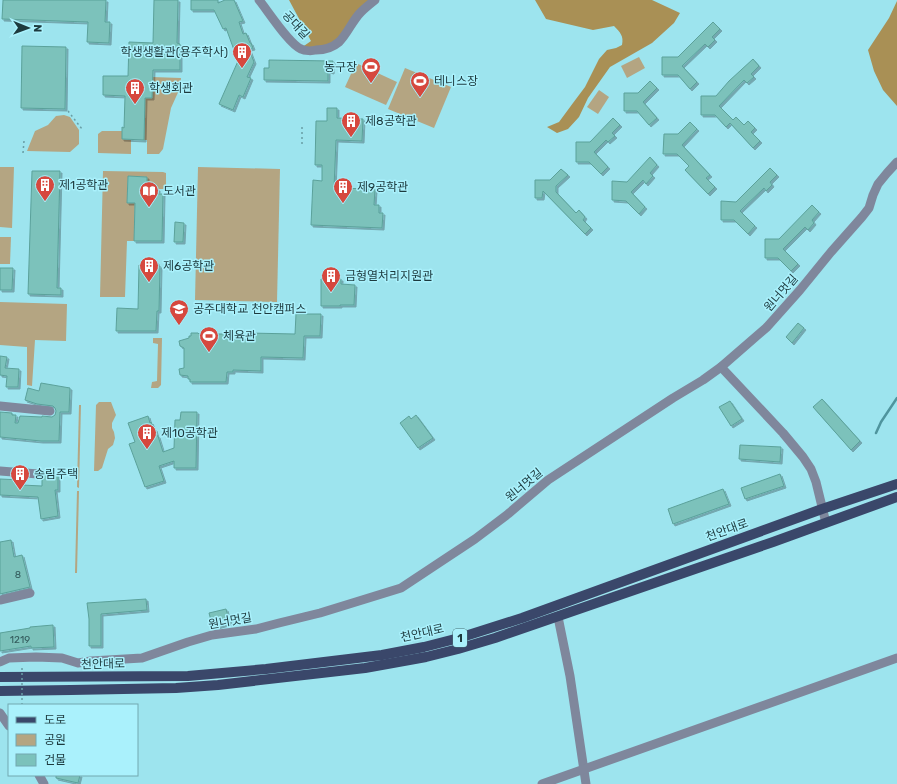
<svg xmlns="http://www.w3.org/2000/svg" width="897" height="784" viewBox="0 0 897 784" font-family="Rubik,'Noto Sans KR',sans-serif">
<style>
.green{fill:#b4a582}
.forest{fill:#a99055}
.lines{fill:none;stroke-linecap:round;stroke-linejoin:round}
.stream{stroke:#4f949d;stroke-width:2.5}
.building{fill:#7bc2bb;stroke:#5ba19a;filter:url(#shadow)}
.path{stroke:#689da5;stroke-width:1.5;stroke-dasharray:2 3;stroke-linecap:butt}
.minor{stroke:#7f879c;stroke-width:9}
.major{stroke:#3a476a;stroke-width:10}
.path-bridge{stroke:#689da5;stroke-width:1.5;stroke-dasharray:2 3;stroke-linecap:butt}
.labels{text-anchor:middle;stroke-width:3;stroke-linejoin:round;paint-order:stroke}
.number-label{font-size:10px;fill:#345c5d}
.shield{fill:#aaf1fc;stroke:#477177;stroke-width:1}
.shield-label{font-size:11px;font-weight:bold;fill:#1d3a3e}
.street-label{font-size:12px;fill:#1d3a3e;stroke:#aaf1fc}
.poi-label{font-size:12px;fill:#1d3a3e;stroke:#aaf1fc;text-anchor:start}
</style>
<defs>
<filter id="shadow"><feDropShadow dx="2" dy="2" stdDeviation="0" flood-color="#0004"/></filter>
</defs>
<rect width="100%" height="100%" fill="#9de4ee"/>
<g class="green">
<path d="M639,57L645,68L627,78L621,66Z"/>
<path d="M356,63L397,82L386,105L345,87Z"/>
<path d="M405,68L451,87L434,128L388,109Z"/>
<path d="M152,77L181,78L180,88L171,108L163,149L159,154H147V140H144L145,98Z"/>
<path d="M599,90L609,97L598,114L587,107Z"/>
<path d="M64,115L70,117L79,130V144L70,152L27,151L35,131L48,125L56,116Z"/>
<path d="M102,131H122V139L131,140V154L98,153V134Z"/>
<path d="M0,167H14L12,228L0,227Z"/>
<path d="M198,167L280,169L277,302L195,300Z"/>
<path d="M103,171L163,172L166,173V189H147V177L128,176L127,202L135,203L134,241H127L125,297H100Z"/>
<path d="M0,237H11L10,264H0Z"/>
<path d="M0,302L67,304L66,341L35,340L32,386L27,385V347L0,345Z"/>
<path d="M153,338H162L161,385L158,388H151L152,382L157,381L158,344L153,343Z"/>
<path d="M99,402H111L116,415L112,423V428L114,432L115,438L113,445L108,449L102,468L98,471H94L96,405Z"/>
<path d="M79,405H81L79,488L77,487Z"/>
<path d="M77,491H79L77,573H75Z"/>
</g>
<g class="forest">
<path d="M289,0H372L332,45L301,48L311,41Z"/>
<path d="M535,0H652L680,13L674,23L652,43L610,67L588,98L579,117L568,129L557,133L547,127L559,122L573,103L585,87L599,59L607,50L616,48L622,45C624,36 620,32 614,26L593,30L546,19Z"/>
<path d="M897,1V106L883,90L874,71L868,50L889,18Z"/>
</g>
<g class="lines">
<path class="stream" d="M876,433L881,422L897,398"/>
</g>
<g class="building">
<path d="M3,0H106L105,22H110L109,43L87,42L88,22L2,19Z"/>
<path d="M154,0H178L177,43L180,44V70H153L152,98H145L144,140L122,139V127L124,128L125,96L103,95V76H128L129,42L153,43Z"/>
<path d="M191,0H218V3L225,0H234L243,21L239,22L243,34L246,33L250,43H251L253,48L249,49L254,62L247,77L251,78L243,97L239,95L233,110L219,104L238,61L226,28L223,29L214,10H191Z"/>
<path d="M713,22L720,29L712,37L715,40L708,47L705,44L682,66L697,82L690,89L678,75H662V57H678Z"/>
<path d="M22,46L66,47L65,109L21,108Z"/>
<path d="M753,59L759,66L751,74L754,77L747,83L744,80L719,106L733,120L736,117L744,125L748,121L755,128L751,132L760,141L753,148L730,123L726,127L715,115H701V96H716L729,81Z"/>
<path d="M269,60L333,61L332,72L328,71V81L264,80V68H269Z"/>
<path d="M650,81L657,88L643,102L657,118L649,125L637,111H624V93H638Z"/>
<path d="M327,108H337V118L363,119L362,141L336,140L334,188L375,189L374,205H379V213H383L382,228L311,225L313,180L322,181V165H315L316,121H327Z"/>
<path d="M613,118L620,125L612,133L615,136L608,142L606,140L594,152L608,167L601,174L589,162H576V142H590Z"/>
<path d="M690,122L697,129L682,145L710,175L706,178L715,187L708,194L685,170L689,166L677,154H663L664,134H678Z"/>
<path d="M650,157L657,165L650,173L653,176L646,184L643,180L631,192L645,207L639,214L626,201L612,200V181L627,182Z"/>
<path d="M770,168L777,175L770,182L772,185L766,191L764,188L740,211L755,226L748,234L734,220H721V201L736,202Z"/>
<path d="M561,169L568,175L556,186V192L576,213L579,210L585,217L583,220L591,228L585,234L543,191L542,198H535V180H550Z"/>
<path d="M32,171H60L57,288H61V295L28,294Z"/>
<path d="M128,176L147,177V189H158V194H163L162,241H134L135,203H127Z"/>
<path d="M812,205L819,212L812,220L814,223L808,230L805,227L783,249L798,264L791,271L778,258H765V239H779Z"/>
<path d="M175,222L184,223L183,242H174Z"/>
<path d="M146,262H157V266H160L159,311H157L156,331H116L117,308L138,309L139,265H146Z"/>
<path d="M0,268H13L12,290H0Z"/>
<path d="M321,279H341V284L355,285L354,305H340V306H321Z"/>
<path d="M296,314H321L320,336H304L303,358L261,357V371L233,370V372H227L226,382H190V379H188V376L180,375L179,369L184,368V348L180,346L179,341L189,338V336H191V333H198L199,334H227V339L248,340V333L295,334Z"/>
<path d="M798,323L804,328L792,343L786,337Z"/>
<path d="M0,356L7,357L5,368L19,369L18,387H6L7,376L0,375Z"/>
<path d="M41,383L70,388L69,412H60L59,441H41L0,437V412L12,413V415H16L15,423H18L20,416L42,417V416L52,417L55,415L56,411L55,408L53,406L37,404L25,400L28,388L39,391Z"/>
<path d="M822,399L860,441L851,450L813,407Z"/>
<path d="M730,401L742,419L731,426L719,407Z"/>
<path d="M181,412H197L196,468H174V461L159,466L164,481L145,487L129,444L135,442L128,423L148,416L150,423L151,422L154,429H155L157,436H158L163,452L174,448L175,420H180Z"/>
<path d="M416,415L433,438L418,448L400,423L409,416L411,419Z"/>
<path d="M740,445L781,447L780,462L739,459Z"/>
<path d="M780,474L784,486L745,499L741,488Z"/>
<path d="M44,475H58V490H55L58,516L41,519L38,497L0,495V479L22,480V485L42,486V478Z"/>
<path d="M723,489L729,504L673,524L668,509Z"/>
<path d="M11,540L14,557L22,555L30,587L0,594V542Z"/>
<path d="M146,599L147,610L101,614V646H89V619L87,603Z"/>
<path d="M226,609L230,623L213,628L209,613Z"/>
<path d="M53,625L54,647L31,648V646L0,651V633L30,628V627Z"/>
<path d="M56,775H80L78,783L56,778Z"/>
</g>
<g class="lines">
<g class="path">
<path d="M68,111L82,129"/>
<path d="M302,144V125"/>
<path d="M23,153L24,141"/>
<path d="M22,705H34"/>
</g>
<g class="minor">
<path d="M259,0C268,11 289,44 301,49C305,51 312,51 316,50C325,50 332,48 339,42C348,33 352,21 361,12C365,8 370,4 375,0"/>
<path d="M721,367L783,433L803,457L811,469L816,482L826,523"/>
<path d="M0,406L50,411"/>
<path d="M0,471L38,474"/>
<path d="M0,600L30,593"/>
<path d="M558,617L570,676L586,784"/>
<path d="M0,662L9,658L36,657L62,658L78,663L91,661L142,658L188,642L212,635L256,629L279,623L320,613L401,588L475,539L508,514L548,480L673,398L703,380L721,367L767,327L800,290L831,252L862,217L869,208L873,195L878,184L887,173L897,162"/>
<path d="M0,713L9,726"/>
<path d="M39,775L44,784"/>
<path d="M542,784L897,658"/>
</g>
<g class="major">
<path d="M0,677L188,676L266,669L382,655L424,647L459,638L522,618L822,509L897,484"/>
<path d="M0,691L71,690L176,688L218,685L365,668L426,657L458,649L495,638L773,542L897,497"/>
</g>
<path class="path-bridge" d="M22,705V668"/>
</g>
<defs>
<g id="building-pin" transform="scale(1)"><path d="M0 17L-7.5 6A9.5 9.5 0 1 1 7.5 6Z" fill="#d6483e" stroke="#aaf1fc"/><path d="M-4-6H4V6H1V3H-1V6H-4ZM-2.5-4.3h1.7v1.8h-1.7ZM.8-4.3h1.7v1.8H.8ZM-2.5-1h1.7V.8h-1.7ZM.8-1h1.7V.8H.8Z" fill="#fff"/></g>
<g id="stadium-pin" transform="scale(1)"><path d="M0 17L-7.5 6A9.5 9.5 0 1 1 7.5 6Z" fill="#d6483e" stroke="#aaf1fc"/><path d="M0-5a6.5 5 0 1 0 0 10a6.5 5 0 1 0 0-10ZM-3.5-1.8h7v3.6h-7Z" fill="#fff"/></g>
<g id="library-pin" transform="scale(1)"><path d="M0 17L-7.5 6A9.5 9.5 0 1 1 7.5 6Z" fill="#d6483e" stroke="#aaf1fc"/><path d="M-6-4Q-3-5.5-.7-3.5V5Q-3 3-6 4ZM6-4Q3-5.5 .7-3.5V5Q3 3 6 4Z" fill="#fff"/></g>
<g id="university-pin" transform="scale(1)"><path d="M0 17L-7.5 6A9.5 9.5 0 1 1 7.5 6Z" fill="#d6483e" stroke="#aaf1fc"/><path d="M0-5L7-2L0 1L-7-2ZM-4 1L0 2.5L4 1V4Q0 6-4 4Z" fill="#fff"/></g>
</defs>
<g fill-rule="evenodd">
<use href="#building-pin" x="242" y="52"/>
<use href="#stadium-pin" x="371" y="67"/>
<use href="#stadium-pin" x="420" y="81"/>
<use href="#building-pin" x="135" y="88"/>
<use href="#building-pin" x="351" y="121"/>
<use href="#building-pin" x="45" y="185"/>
<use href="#building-pin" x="343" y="187"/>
<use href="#library-pin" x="149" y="191"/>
<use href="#building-pin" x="149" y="266"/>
<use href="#building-pin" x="331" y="276"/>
<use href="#university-pin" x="179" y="309"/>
<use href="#stadium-pin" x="209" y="336"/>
<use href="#building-pin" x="147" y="433"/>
<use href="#building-pin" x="20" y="474"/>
</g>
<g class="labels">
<g class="number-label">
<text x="18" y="578">8</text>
<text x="20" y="643">1219</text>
</g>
<rect class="shield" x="453" y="629" width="14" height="18" rx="3"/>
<g class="shield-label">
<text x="460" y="642">1</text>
</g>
<g class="street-label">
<text transform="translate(296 25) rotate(47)" y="4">공대길</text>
<text transform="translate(781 293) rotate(-49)" y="4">원너멋길</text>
<text transform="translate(524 485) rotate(-40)" y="4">원너멋길</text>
<text transform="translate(727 530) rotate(-20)" y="4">천안대로</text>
<text transform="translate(230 621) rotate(-10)" y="4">원너멋길</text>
<text transform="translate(422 633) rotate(-13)" y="4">천안대로</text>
<text transform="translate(103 664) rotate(-1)" y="4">천안대로</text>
</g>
<g class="poi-label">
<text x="228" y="56" text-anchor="end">학생생활관(용주학사)</text>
<text x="357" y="71" text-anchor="end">농구장</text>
<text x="434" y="85">테니스장</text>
<text x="149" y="92">학생회관</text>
<text x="365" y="125">제8공학관</text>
<text x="59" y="189">제1공학관</text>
<text x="357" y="191">제9공학관</text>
<text x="163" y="195">도서관</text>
<text x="163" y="270">제6공학관</text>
<text x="345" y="280">금형열처리지원관</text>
<text x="193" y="313">공주대학교 천안캠퍼스</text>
<text x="223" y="340">체육관</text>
<text x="161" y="437">제10공학관</text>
<text x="34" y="478">송림주택</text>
</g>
</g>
<rect x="8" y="704" width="130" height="72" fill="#aaf1fc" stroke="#72a8b0"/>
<rect x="16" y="717" width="20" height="6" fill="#3a476a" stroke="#72a8b0"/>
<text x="44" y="724" font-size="12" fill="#1d3a3e">도로</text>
<rect x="16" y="734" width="20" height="12" fill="#b4a582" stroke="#72a8b0"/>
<text x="44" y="744" font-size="12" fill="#1d3a3e">공원</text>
<rect x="16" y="754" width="20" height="12" fill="#7bc2bb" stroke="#72a8b0"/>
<text x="44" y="764" font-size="12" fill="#1d3a3e">건물</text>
<g transform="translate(28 28) rotate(91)" stroke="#aaf1fc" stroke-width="3" paint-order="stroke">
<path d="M0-3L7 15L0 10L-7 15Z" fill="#1d3a3e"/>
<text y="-6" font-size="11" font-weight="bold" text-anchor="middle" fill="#1d3a3e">N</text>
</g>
</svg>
